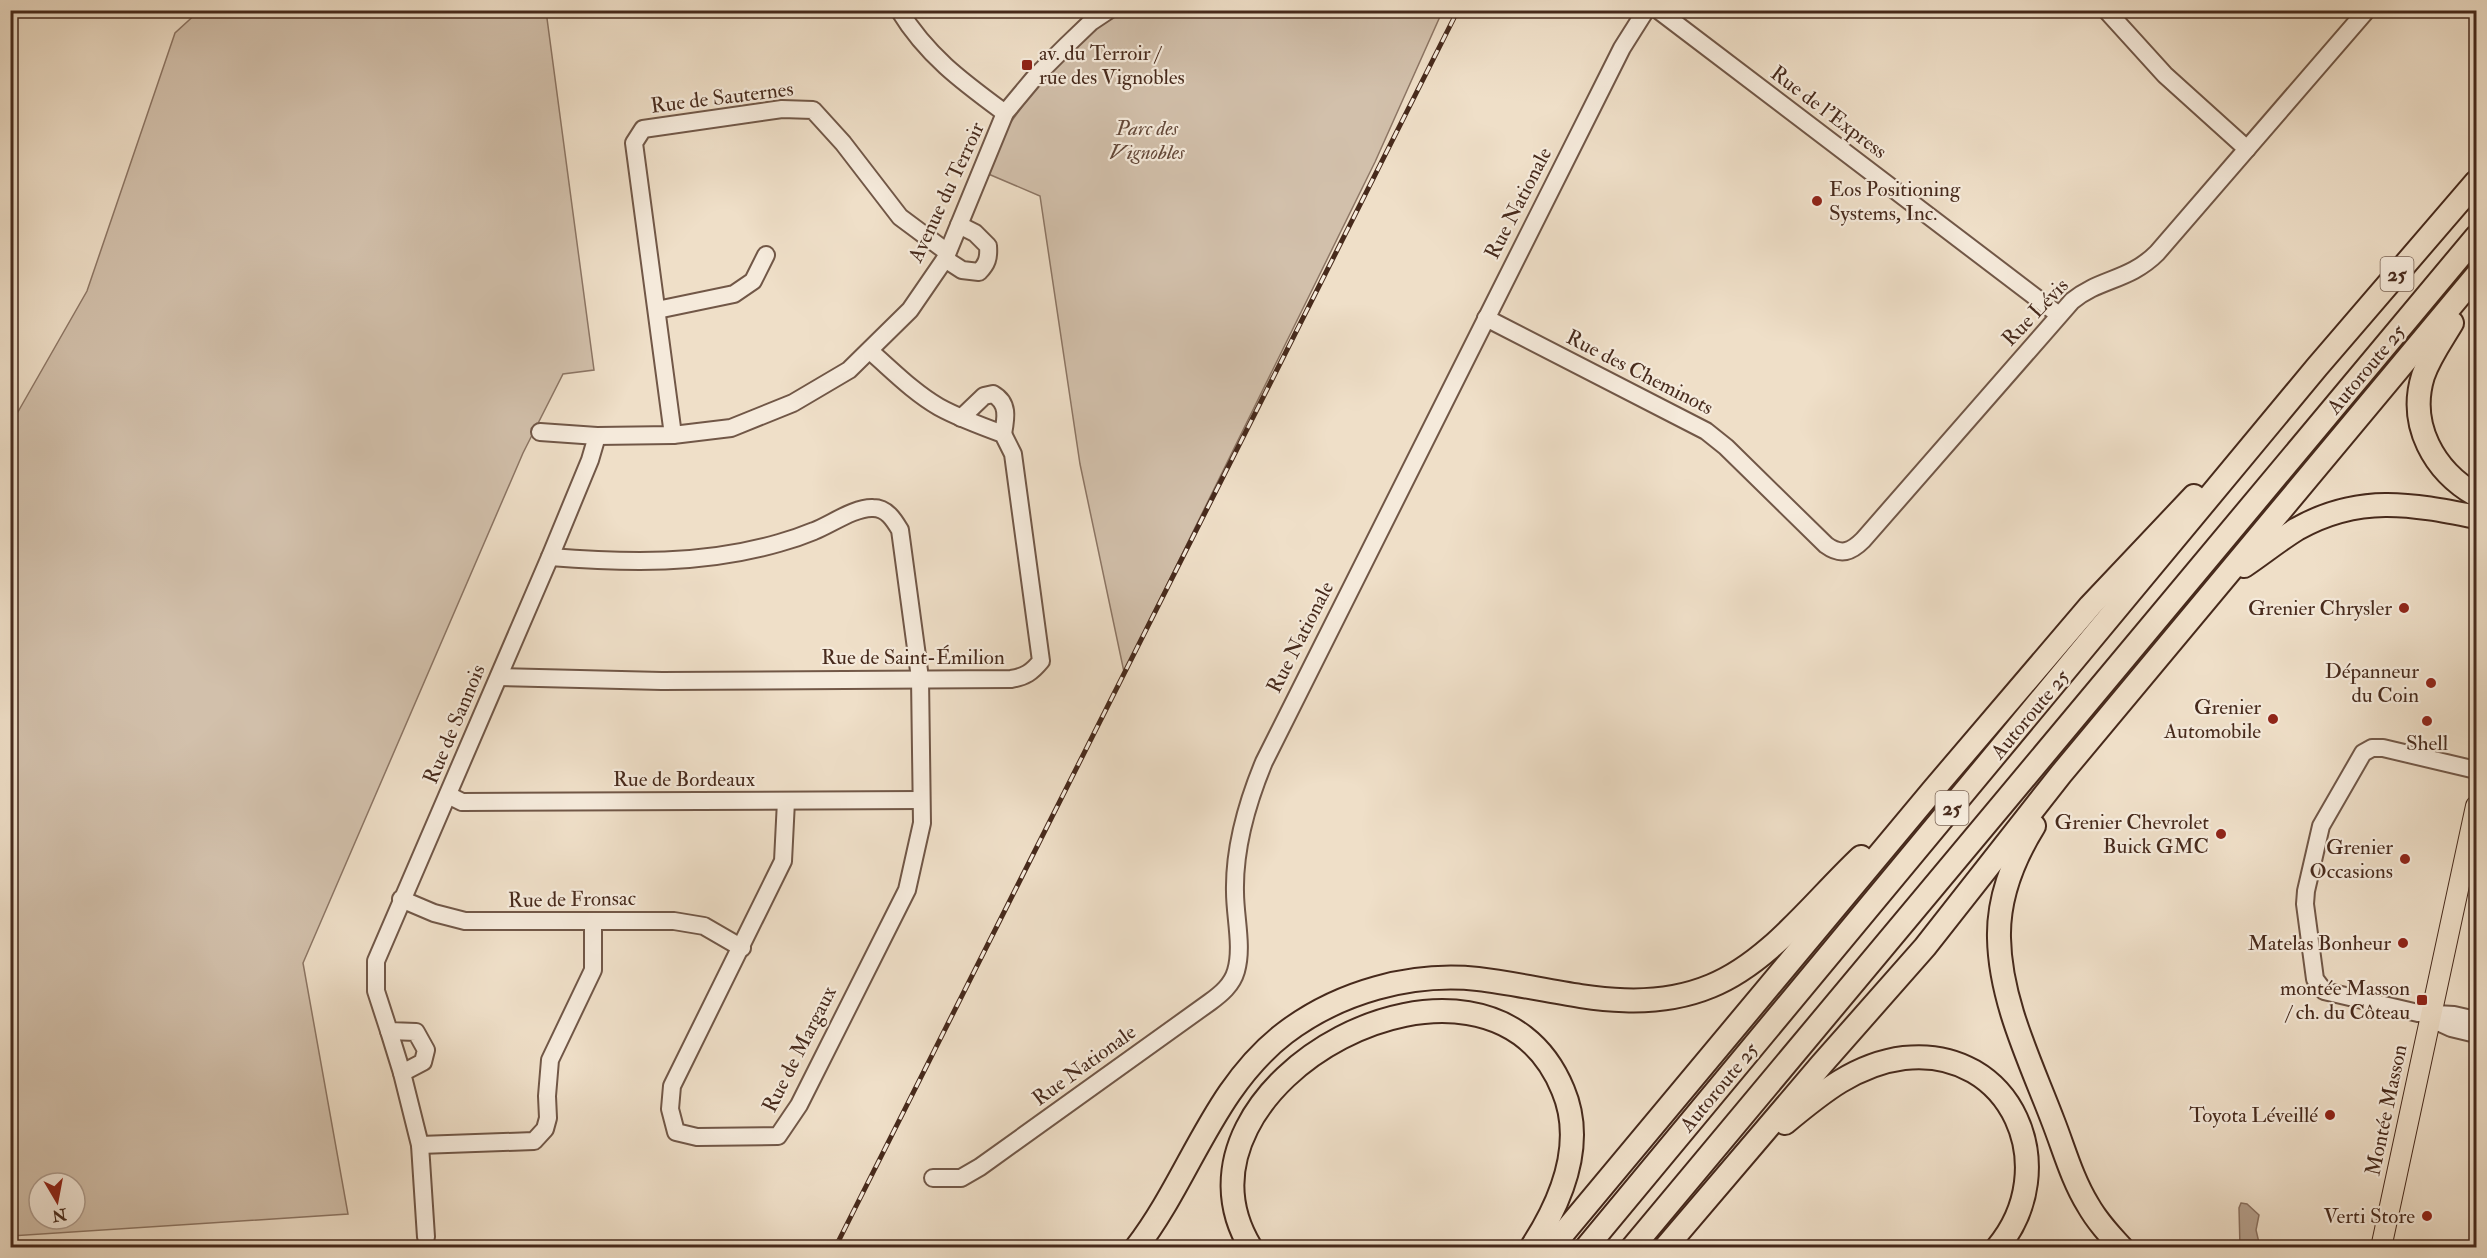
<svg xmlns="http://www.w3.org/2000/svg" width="2487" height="1258" viewBox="0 0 2487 1258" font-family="'IM FELL Double Pica',serif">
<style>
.green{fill:#d2c0ab;stroke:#8c7564;stroke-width:1.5;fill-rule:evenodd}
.water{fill:#b6a18e;stroke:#8a7160;stroke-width:1.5}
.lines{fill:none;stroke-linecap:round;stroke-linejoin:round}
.minor-casing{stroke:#715747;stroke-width:20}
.major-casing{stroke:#472a1c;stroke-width:22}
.highway-casing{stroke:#472a1c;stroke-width:26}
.minor{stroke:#f5eadb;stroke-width:16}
.major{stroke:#efdfc8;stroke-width:20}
.highway{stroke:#efdfc8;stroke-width:22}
.rail-casing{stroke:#472a1c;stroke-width:5}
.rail{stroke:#f5eadb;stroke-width:3;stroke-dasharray:9;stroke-linecap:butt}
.poi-dot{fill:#8f2418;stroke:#f5eadb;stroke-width:2}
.labels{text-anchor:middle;stroke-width:4.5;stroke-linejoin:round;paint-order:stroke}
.shield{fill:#f5eadb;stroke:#7b6455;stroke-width:1.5}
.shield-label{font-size:20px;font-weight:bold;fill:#472a1c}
.poi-label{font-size:21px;fill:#472a1c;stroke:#f5eadb;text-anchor:end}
.street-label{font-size:21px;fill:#472a1c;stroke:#f5eadb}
.park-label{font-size:21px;font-style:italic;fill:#634839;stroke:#f5eadb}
</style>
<rect width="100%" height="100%" fill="#efdfc8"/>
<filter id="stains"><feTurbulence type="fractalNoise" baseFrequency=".00333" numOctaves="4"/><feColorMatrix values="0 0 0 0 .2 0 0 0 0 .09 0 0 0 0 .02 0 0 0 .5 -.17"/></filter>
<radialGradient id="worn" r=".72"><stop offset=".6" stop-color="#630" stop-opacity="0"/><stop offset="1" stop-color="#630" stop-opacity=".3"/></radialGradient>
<g class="green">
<path d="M1439,10L1442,12L1375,162L1124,672L1080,464L1040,196L986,173L1003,121L1011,122L1066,46L1119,11Z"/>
<path d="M199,11H546L594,370L563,374L523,453L303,963L348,1214L11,1236V419L15,417L87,291L175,33ZM39,1183H75V1219H39Z"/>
</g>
<path class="water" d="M2241,1203L2247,1204L2259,1215L2256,1230L2260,1247H2240L2239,1208Z"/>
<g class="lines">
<g class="minor-casing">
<g id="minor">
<path d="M899,10C927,56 963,82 1005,113"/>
<path d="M1658,10L2059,315"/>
<path d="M2106,10L2165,75L2247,149"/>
<path d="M945,259L962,270L979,272C987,264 989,258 988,246L975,233L959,225"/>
<path d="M657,310L734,294L753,281L766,255"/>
<path d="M1486,318L1706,431L1726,447L1826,545C1841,556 1851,552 1863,540L2072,301C2100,278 2129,281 2157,253L2367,10"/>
<path d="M961,418L984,396L993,394C1009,403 1006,418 1003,434"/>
<path d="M540,432L597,436L673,435L731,428L793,403L849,370L910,310L945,259L1005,113L1035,77L1066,46L1091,22L1109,10"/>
<path d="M673,435L634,143L643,129L782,109L813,110L843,143L900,217L947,252"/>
<path d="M550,557C627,563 703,565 779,543C790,540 802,536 814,531C830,525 855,507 873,508C887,508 894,520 900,530L920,678L922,823L907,890L799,1105L778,1136L697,1137L676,1132L670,1109L672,1086L783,861L786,801"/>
<path d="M499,677L662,681L1011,679C1025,677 1032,672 1041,661L1013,454L1003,434C981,426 959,418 939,407C913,392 892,370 870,351"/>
<path d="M2476,770L2383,748H2372L2363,753L2321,826L2306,891L2305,904L2315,979L2324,991L2418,1013L2454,1015L2476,1020"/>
<path d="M448,795L462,802L921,800"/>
<path d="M401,899L434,913L465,921H674L704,926L742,948"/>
<path d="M2427,1017L2451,1028L2476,1034"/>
<path d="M389,1031L402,1073"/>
<path d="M420,1145L534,1141L545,1129L548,1118L547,1096L550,1060L593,970V921"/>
<path d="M933,1178H961L980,1167L1210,1002C1221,994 1232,985 1236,971C1243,947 1235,917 1235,892C1234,848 1247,803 1264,762L1622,48L1646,10"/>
<path d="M426,1237L420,1145L402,1073L423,1062L426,1050L416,1032L389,1031L376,991V961L550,557L590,460L597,436"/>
</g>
</g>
<g class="major-casing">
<path id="major" d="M2381,1248L2476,806"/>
</g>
<g class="highway-casing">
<g id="highway">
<path d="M2452,323C2442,340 2430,356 2423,376C2408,425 2434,471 2476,495"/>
<path d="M2244,566C2262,554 2279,540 2297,529C2359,494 2411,504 2476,517"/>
<path d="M2034,826C2013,860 1998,897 1999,938C2000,1001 2031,1063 2053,1121C2064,1149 2072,1179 2088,1205C2097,1221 2109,1234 2122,1248"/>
<path d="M1785,1123C1821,1093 1856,1064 1904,1058C2012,1046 2064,1168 1997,1248"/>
<path d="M1136,1248C1190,1178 1213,1088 1285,1033C1339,992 1411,972 1478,979C1556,988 1634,1018 1711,986C1770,962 1815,900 1861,857"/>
<path d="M1251,1248C1151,1084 1487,904 1563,1090C1586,1144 1561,1202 1531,1248"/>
<path d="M1551,1248L1933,790L2090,606L2194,496"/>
<path d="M1586,1248L2317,367L2476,182"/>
<path d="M1632,1248L2476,237"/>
<path d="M1665,1248L1821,1065L1925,947L2061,774L2476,276"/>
</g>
</g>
<use href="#minor" class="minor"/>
<use href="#major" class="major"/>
<use href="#highway" class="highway"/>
<g class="rail-casing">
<path id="rail" d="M835,1248L1458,10"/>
</g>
<use href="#rail" class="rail"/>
</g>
<g class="poi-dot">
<rect x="1021" y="59" width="12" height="12" rx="3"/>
<circle cx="1817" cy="201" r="6"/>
<circle cx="2404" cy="608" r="6"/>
<circle cx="2431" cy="683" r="6"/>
<circle cx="2273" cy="719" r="6"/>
<circle cx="2427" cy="721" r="6"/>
<circle cx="2221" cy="834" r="6"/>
<circle cx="2405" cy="859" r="6"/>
<circle cx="2403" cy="943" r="6"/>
<rect x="2416" y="994" width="12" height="12" rx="3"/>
<circle cx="2330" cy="1115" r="6"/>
<circle cx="2427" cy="1216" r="6"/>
</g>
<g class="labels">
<g class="shield">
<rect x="2380.5" y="257" width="33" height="34" rx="4.5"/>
<rect x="1935.5" y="791" width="33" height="34" rx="4.5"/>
</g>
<g class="shield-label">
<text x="2397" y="281">25</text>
<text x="1952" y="815">25</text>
</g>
<g class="poi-label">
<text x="1039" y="60" text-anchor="start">av. du Terroir /<tspan x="1039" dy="24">rue des Vignobles</tspan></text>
<text x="1829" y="196" text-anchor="start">Eos Positioning<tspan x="1829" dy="24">Systems, Inc.</tspan></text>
<text x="2392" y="615">Grenier Chrysler</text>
<text x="2419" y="678">Dépanneur<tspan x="2419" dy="24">du Coin</tspan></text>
<text x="2261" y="714">Grenier<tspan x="2261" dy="24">Automobile</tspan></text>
<text x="2427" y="750" text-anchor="middle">Shell</text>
<text x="2209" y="829">Grenier Chevrolet<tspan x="2209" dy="24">Buick GMC</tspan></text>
<text x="2393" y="854">Grenier<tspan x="2393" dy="24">Occasions</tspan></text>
<text x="2391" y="950">Matelas Bonheur</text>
<text x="2410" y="995">montée Masson<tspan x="2410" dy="24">/ ch. du Côteau</tspan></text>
<text x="2318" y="1122">Toyota Léveillé</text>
<text x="2415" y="1223">Verti Store</text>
</g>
<g class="street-label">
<text transform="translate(722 97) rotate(-7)" y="7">Rue de Sauternes</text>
<text transform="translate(1829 112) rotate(37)" y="7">Rue de l'Express</text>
<text transform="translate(946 192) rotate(-65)" y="7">Avenue du Terroir</text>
<text transform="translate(1518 203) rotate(-63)" y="7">Rue Nationale</text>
<text transform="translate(2035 312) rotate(-46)" y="7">Rue Lévis</text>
<text transform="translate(2366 369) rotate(-50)" y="7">Autoroute 25</text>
<text transform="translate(1640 372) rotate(27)" y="7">Rue des Cheminots</text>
<text transform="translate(1300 637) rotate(-63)" y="7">Rue Nationale</text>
<text x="913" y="664">Rue de Saint-Émilion</text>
<text transform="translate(2030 714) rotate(-50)" y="7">Autoroute 25</text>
<text transform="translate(454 724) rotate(-67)" y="7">Rue de Sannois</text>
<text x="684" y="786">Rue de Bordeaux</text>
<text transform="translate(572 899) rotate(-1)" y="7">Rue de Fronsac</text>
<text transform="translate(799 1049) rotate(-63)" y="7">Rue de Margaux</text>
<text transform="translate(1084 1065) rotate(-36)" y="7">Rue Nationale</text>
<text transform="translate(1719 1087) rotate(-50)" y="7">Autoroute 25</text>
<text transform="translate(2386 1110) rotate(-78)" y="7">Montée Masson</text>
</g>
<g class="park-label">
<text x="1147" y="135">Parc des<tspan x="1147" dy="24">Vignobles</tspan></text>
</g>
</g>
<rect width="2487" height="1258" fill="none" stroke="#efdfc8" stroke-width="36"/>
<rect x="12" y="12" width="2463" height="1234" fill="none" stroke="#472a1c" stroke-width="3"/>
<rect x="18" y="18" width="2451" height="1222" fill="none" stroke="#472a1c" stroke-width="1.5"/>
<g transform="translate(57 1201) rotate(170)"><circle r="28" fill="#f5eadb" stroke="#af9d8f" stroke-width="1.5"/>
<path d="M0-4.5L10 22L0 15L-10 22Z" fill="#8f2418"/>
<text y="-9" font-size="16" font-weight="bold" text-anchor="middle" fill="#472a1c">N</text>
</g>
<rect width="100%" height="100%" filter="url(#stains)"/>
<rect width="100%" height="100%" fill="url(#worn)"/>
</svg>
